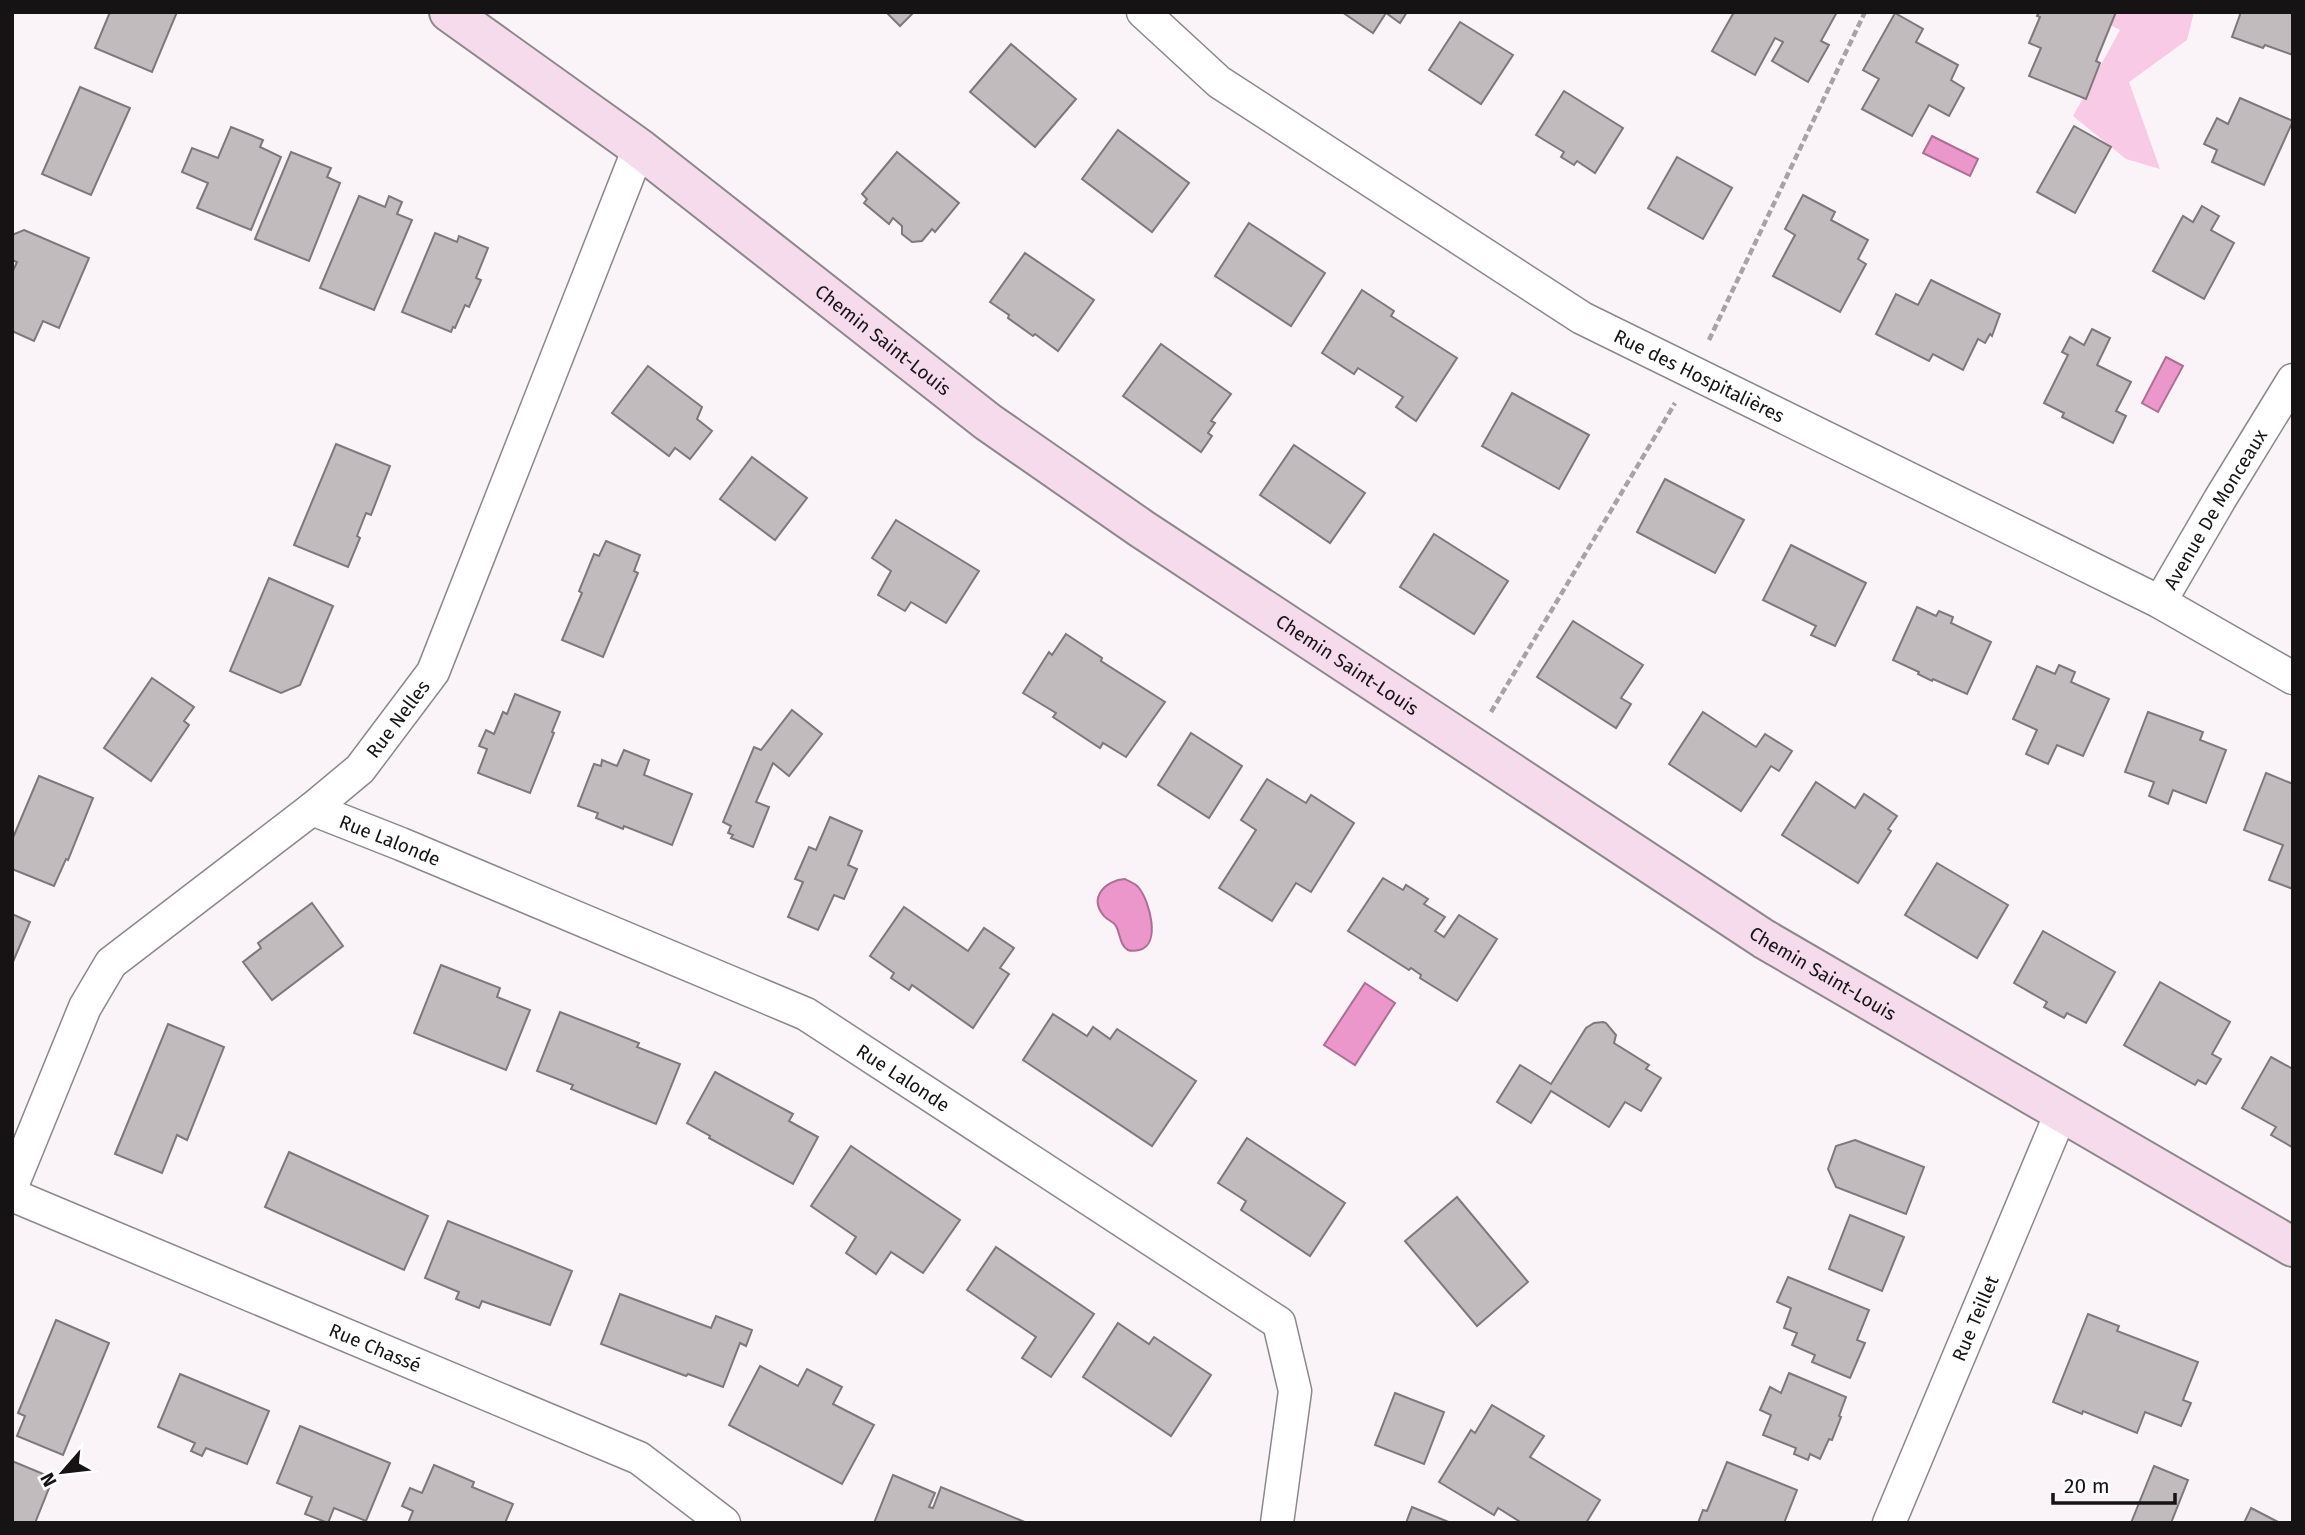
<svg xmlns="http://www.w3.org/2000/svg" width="2305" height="1535" viewBox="0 0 2305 1535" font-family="'Fira Sans',sans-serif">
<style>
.green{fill:#f8cae5}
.water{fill:#ec97cb;stroke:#ac6f94;stroke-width:2}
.building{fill:#c1bbbe;stroke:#7e787b;stroke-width:2}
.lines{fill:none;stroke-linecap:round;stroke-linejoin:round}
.street-casing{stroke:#8c878a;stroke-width:35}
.secondary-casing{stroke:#8c878a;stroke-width:42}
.path{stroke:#a7a2a5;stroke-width:4.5;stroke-dasharray:7 3.5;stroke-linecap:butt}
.street{stroke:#fff;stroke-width:32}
.secondary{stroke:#f5dbeb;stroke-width:38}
.labels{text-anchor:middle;stroke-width:6;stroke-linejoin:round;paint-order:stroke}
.street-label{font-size:19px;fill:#151314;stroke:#fff}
</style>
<rect width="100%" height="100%" fill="#faf4f8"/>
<path class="green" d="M2086,12H2194L2187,40L2129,82L2160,169L2126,159L2073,116L2120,30Z"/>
<g class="water">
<path d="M1932,136L1978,159L1970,176L1923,153Z"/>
<path d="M2166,357L2183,366L2158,412L2142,403Z"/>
<path d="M1125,879C1130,882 1135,883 1139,888C1149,900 1162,945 1139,950C1136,951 1130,951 1128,950C1120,946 1120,933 1116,926C1113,921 1107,920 1104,916C1088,897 1106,880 1125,879Z"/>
<path d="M1365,983L1395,1003L1355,1065L1324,1045Z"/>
</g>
<g class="building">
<path d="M110,12H177L152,72L95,48Z"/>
<path d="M886,12H914L900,26Z"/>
<path d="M1342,12H1407L1400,23L1386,13L1373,33Z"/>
<path d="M1734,12H1837L1821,41L1829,45L1808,82L1772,61L1783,42L1775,38L1755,75L1712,51Z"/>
<path d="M2039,12H2116L2096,61L2100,63L2086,99L2029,76L2041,48L2029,43L2040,17L2037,16Z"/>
<path d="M2241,12H2293V55L2265,45L2263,48L2232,37Z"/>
<path d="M1895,13L1923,29L1916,42L1958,65L1951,80L1964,88L1949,116L1929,105L1912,136L1862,109L1879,79L1863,70Z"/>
<path d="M1460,22L1513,55L1481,104L1429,70Z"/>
<path d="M1011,44L1076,99L1035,147L970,92Z"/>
<path d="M80,87L130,108L91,195L42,174Z"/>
<path d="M1564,91L1623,128L1595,173L1577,161L1574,165L1561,157L1564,152L1536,135Z"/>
<path d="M2240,98L2293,121L2264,185L2212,162L2217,150L2204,144L2217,118L2228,124Z"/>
<path d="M2074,126L2111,147L2075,213L2037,192Z"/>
<path d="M231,127L263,140L260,147L281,157L251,230L197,208L208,183L182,172L192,148L218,158Z"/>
<path d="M1118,130L1189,183L1152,232L1082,179Z"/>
<path d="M291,152L331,168L327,177L340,183L309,261L255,239Z"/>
<path d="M897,152L959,203L935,232L932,229L922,241L912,242L902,234V226L893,218L889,224L864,203L867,199L862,194Z"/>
<path d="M1677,157L1732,188L1703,239L1648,208Z"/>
<path d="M1803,195L1835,212L1831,220L1868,240L1858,259L1866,264L1840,312L1773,276L1795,235L1785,229Z"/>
<path d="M359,196L385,207L389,196L402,202L397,214L412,220L374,310L320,288Z"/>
<path d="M2202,206L2219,216L2211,230L2234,243L2204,299L2153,271L2183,216L2193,222Z"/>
<path d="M1249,223L1325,273L1291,326L1215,276Z"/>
<path d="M24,230L89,258L59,328L43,321L34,341L12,331V273L17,262L12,260V235Z"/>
<path d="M435,233L457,242L459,236L488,248L476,278L481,280L469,307L465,305L455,328L453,327L451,332L402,312Z"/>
<path d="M1025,253L1094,300L1058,351L1035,334L1033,336L1008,318L1009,315L990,302Z"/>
<path d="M1931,280L2000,314L1992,336L1990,334L1985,343L1978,339L1963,370L1933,354L1929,361L1876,334L1896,294L1918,305Z"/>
<path d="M1362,290L1394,311L1391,316L1457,358L1416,421L1396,407L1403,397L1358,368L1354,374L1322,353Z"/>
<path d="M2092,329L2110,338L2097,365L2131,382L2116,411L2126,416L2113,443L2062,417L2064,413L2044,403L2068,355L2062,352L2070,337L2084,345Z"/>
<path d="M1161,344L1231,394L1211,421L1215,423L1208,433L1212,436L1201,452L1123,396Z"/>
<path d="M648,366L702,407L697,419L712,431L690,459L675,448L669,456L612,413Z"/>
<path d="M1512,393L1589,435L1559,489L1482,446Z"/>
<path d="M336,444L390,466L371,515L366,513L357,536L360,538L348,567L294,545Z"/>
<path d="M1294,445L1365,493L1330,543L1260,495Z"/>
<path d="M752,457L807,498L775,540L720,499Z"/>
<path d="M1665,479L1744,520L1715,573L1637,532Z"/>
<path d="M896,520L979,571L946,623L911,602L905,611L878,595L891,571L872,558Z"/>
<path d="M1434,534L1508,581L1474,634L1400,587Z"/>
<path d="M606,541L640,555L634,571L638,573L603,657L562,640L582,593L579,591L594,554L599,556Z"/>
<path d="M1791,545L1866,583L1835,646L1811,635L1816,626L1763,600Z"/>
<path d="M269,578L333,606L300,685L281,693L230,671Z"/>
<path d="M1917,607L1936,616L1939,611L1953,617L1951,623L1991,642L1967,694L1933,679L1932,681L1918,674L1919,672L1893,660Z"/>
<path d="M1573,621L1643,665L1621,698L1631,704L1616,728L1537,677Z"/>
<path d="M1066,634L1102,658L1101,661L1165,702L1126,757L1103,743L1100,748L1053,717L1056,713L1023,693L1049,652L1052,655Z"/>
<path d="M2059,665L2075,672L2071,682L2109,699L2083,756L2057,745L2048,764L2026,754L2037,730L2013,719L2037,666L2055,674Z"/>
<path d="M152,678L194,707L184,721L189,725L151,781L104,748Z"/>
<path d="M515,694L560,712L552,732L554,733L530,793L478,773L487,749L479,746L486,730L494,734L503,712L507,714Z"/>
<path d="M792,710L822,734L789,776L773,763L756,802L769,807L753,847L731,838L733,835L728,833L731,826L723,822L754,747L761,750Z"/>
<path d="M1703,712L1756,747L1765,734L1792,751L1779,771L1771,766L1741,811L1669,764Z"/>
<path d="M2148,712L2203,732L2200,740L2226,750L2206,803L2173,790L2168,804L2149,796L2154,782L2125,772Z"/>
<path d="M1191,733L1242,766L1209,818L1158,785Z"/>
<path d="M624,750L649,760L644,775L692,794L672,845L624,826L623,829L596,818L598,813L578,806L594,764L601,766L602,760L617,766Z"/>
<path d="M2266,773L2293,784V889L2269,880L2283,845L2244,830Z"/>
<path d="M39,776L93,798L68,860L66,859L54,886L12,869V840Z"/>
<path d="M1267,779L1306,803L1311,795L1354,823L1311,892L1296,883L1272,921L1219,888L1256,830L1241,820Z"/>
<path d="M1816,782L1855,808L1864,794L1897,816L1888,829L1891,831L1858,883L1782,835Z"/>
<path d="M830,817L862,831L848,865L857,869L844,899L834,895L818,930L788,917L803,882L795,879L809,847L816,850Z"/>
<path d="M1937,863L2008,905L1977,958L1905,915Z"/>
<path d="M1383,878L1403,890L1406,885L1428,899L1424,904L1445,917L1435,931L1444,937L1459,915L1497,939L1457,1001L1420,978L1421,975L1411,968L1409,970L1348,931Z"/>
<path d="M312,903L343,946L272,1000L243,962L261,948L258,943Z"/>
<path d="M904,907L968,951L984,928L1014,948L1000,968L1009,974L973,1028L912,985L909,990L891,978L894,973L870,956Z"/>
<path d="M12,914L30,922L12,964Z"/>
<path d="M2043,931L2115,972L2086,1023L2067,1013L2064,1018L2044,1007L2047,1002L2014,983Z"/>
<path d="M441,965L500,988L497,997L530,1010L506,1070L414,1033Z"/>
<path d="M2160,982L2230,1022L2212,1054L2221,1059L2206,1084L2198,1080L2195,1085L2124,1045Z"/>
<path d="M560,1012L639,1043L637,1047L680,1064L656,1124L571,1089L573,1085L537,1071Z"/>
<path d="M1053,1014L1087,1036L1093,1027L1110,1039L1117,1029L1196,1081L1152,1146L1023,1060Z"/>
<path d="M1603,1022L1606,1023L1616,1035L1614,1043L1649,1065L1646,1069L1661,1078L1641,1111L1625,1102L1609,1127L1551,1091L1531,1123L1497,1102L1520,1065L1551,1084L1586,1028L1594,1023Z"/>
<path d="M168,1024L224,1047L187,1140L177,1135L162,1173L115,1154Z"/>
<path d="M2271,1057L2293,1069L2292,1147L2271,1135L2276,1127L2242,1108Z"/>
<path d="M715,1072L793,1114L789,1121L818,1137L793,1184L709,1138L710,1136L687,1123Z"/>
<path d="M1247,1138L1345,1203L1310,1256L1241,1210L1246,1201L1218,1183Z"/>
<path d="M1855,1140L1924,1167L1906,1214L1836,1187L1828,1169L1836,1146Z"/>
<path d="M851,1146L960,1220L923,1273L891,1252L876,1274L846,1253L856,1237L811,1206Z"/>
<path d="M289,1152L428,1216L404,1270L265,1207Z"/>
<path d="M1457,1197L1528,1282L1477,1326L1405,1241Z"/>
<path d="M1850,1215L1904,1237L1882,1291L1829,1269Z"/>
<path d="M448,1221L572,1271L550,1325L482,1301L479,1308L456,1299L459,1292L425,1278Z"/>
<path d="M996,1247L1094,1314L1051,1377L1022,1358L1036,1337L967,1290Z"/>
<path d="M1788,1277L1869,1310L1857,1340L1865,1343L1850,1378L1812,1362L1815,1355L1792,1345L1797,1333L1784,1328L1791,1308L1777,1302Z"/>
<path d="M620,1294L711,1328L716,1316L752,1330L746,1346L740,1343L723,1387L688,1374L686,1376L601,1344Z"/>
<path d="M2088,1314L2119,1326L2117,1331L2198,1362L2183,1400L2191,1403L2181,1426L2145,1412L2137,1433L2083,1411L2082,1414L2053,1402Z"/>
<path d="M56,1320L109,1343L63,1455L17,1436L25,1416L18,1413Z"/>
<path d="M1118,1323L1149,1344L1154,1337L1211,1375L1171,1436L1083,1377Z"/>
<path d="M760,1366L798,1386L807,1369L842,1387L833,1404L874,1425L842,1484L729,1425Z"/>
<path d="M1789,1373L1846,1397L1839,1416L1841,1417L1832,1440L1829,1439L1820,1459L1810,1454L1808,1460L1794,1454L1796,1448L1763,1435L1771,1415L1760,1410L1770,1387L1781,1393Z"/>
<path d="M180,1374L269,1411L247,1464L206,1448L202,1456L191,1451L195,1443L158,1427Z"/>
<path d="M1395,1393L1444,1412L1424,1464L1375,1445Z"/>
<path d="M1492,1405L1544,1436L1530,1457L1600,1500L1586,1523H1522L1498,1508L1494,1515L1439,1482L1471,1430L1475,1433Z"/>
<path d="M300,1426L390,1463L366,1521L334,1508L328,1523L305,1514L312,1497L277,1483Z"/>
<path d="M12,1461L53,1478L35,1523H12Z"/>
<path d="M1727,1462L1797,1490L1784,1523H1698L1703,1510L1707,1511Z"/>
<path d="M434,1465L474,1482L472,1487L513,1504L505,1523H408L413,1511L402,1506L410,1488L422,1493Z"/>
<path d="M2154,1466L2188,1480L2171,1523H2131Z"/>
<path d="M893,1475L935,1493L929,1507L933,1508L941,1487L1027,1523H874Z"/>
<path d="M1412,1507L1451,1523H1406Z"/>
<path d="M2251,1508L2280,1523H2244Z"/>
</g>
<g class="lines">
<g class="street-casing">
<g id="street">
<path id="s1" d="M1143,12L1219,82L1582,318L2160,602L2293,678"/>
<path id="s2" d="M2160,602L2220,499L2293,380"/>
<path id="s3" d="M312,809L401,844L806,1014L1279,1323L1295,1391L1277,1523"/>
<path id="s4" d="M12,1186L85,1007L111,963L312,809L360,769L433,672L639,148"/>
<path id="s5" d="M12,1195L639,1458L724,1523"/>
<path id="s6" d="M1889,1523L2061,1113"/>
</g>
</g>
<g class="secondary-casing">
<g id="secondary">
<path id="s7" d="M449,12L639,148L988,422L1142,529L1764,939L2293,1247"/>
</g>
</g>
<g class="path">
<path d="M672,13V12"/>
<path d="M1709,340L1865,12"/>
<path d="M1491,712L1675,403"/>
</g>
<use href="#street" class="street"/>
<use href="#secondary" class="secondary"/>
</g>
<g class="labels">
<g class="street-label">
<text dy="7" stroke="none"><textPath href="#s7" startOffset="544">Chemin Saint-Louis</textPath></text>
<text dy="7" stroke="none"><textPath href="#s1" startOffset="667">Rue des Hospitalières</textPath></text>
<text dy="7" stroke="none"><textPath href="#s2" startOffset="108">Avenue De Monceaux</textPath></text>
<text dy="7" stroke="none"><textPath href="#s7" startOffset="1111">Chemin Saint-Louis</textPath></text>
<text dy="7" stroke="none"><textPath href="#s4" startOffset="623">Rue Nelles</textPath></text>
<text dy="7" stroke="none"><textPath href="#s3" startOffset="84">Rue Lalonde</textPath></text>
<text dy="7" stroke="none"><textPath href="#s7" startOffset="1678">Chemin Saint-Louis</textPath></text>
<text dy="7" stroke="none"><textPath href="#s3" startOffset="651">Rue Lalonde</textPath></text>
<text dy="7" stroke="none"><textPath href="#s6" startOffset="222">Rue Teillet</textPath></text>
<text dy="7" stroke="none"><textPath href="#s5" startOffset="394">Rue Chassé</textPath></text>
</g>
</g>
<rect width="2305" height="1535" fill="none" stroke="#151314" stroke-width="28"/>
<g transform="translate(63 1472) rotate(242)" stroke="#ffffff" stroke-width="5" paint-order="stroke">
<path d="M0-5L12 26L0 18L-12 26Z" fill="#151314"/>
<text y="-10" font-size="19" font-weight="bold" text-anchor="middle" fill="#151314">N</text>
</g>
<path d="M2053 1493v10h122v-10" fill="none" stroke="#151314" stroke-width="3.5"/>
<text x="2064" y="1493" font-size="21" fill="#151314" stroke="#ffffff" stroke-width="5" paint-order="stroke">20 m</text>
</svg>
